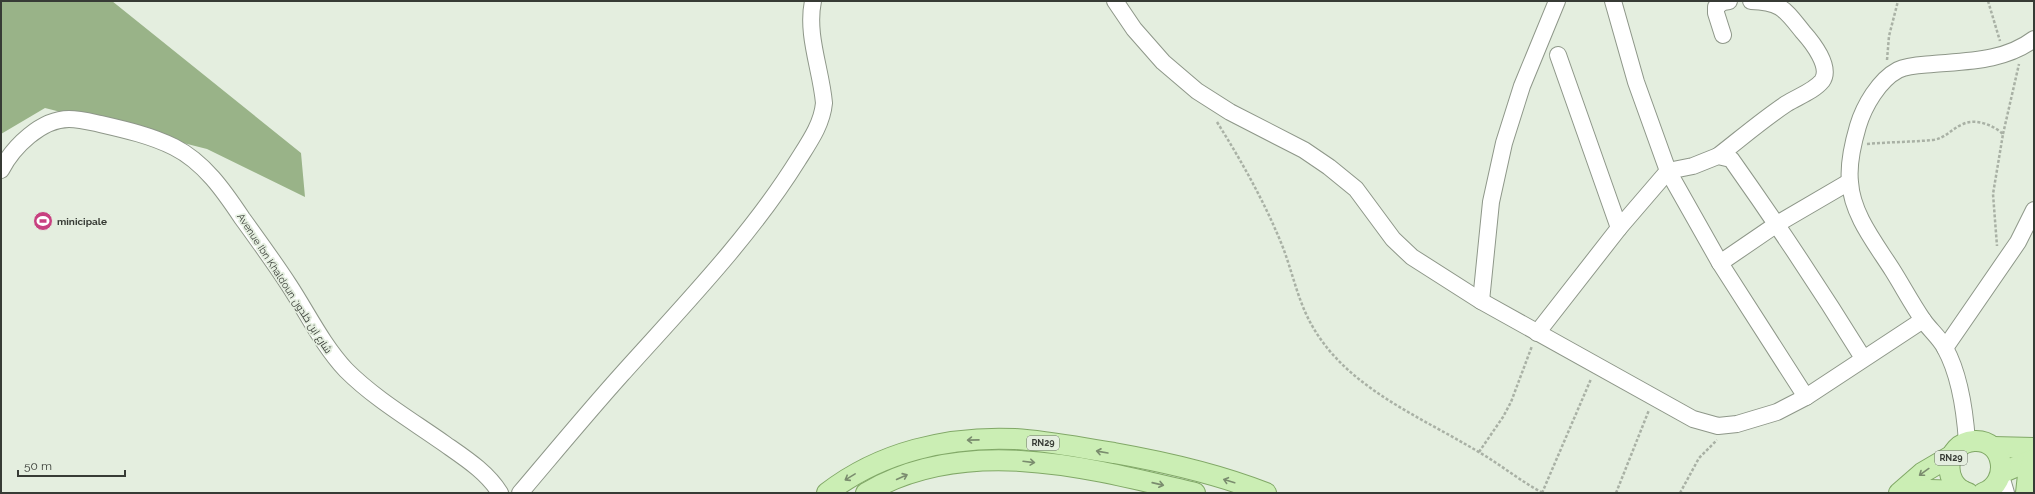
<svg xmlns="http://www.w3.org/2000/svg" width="2035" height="494" viewBox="0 0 2035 494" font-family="Raleway,Cairo,sans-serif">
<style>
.forest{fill:#99b388}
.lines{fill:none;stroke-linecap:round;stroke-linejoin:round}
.minor-casing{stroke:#8e9789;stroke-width:18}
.major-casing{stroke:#81a867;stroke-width:22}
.path{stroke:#a9b1a5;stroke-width:2.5;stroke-dasharray:3 2;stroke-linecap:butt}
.minor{stroke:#fff;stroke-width:16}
.major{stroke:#cbeeb4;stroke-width:20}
.oneway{stroke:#7a8c6e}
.labels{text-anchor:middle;stroke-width:3.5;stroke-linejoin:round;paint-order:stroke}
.shield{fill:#e4eedf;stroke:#6b7168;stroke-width:1}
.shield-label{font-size:9px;font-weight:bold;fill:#373b35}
.poi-label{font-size:10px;font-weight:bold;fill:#373b35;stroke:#e4eedf;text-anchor:start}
.street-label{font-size:10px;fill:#373b35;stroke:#e4eedf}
</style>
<rect width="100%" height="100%" fill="#e4eedf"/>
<path class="forest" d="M1,1H112L301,153L305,197L207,149L45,108L1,134Z"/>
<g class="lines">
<g class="minor-casing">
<g id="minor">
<path d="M1115,1L1134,29L1163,62L1197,91L1230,112L1304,150L1329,167L1356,189L1393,239L1412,257L1481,301L1693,419L1718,426L1737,424L1777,412L1806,397L1923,320"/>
<path d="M1613,1L1636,82L1668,171L1720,263L1806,397"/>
<path d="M1723,35L1716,13V7L1723,2L1729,1"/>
<path d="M1558,55L1619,228"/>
<path d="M1718,156C1740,139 1762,120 1786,104C1797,97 1814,91 1822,81C1832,67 1812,42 1803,32C1785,10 1782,2 1751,1"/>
<path d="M1,170C13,147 41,119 69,119C78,119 87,121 96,123C122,129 150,135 174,147C204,162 224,191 242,218C258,240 274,262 289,285C308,314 322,344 346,370C375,399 411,420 445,444C465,458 487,472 500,493"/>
<path d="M1720,263L1777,224L1849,182"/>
<path d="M1481,301L1491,202L1504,143L1522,86L1557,1"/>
<path d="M1537,333L1619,228L1668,171L1693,166L1718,156L1731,159C1777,224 1821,290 1863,358"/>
<path d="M1945,348L2018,242L2034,210"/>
<path d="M1967,442C1965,412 1960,375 1945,348C1940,338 1930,330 1923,320C1912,304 1903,287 1893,271C1876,244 1852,215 1850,182C1848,164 1853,143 1858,126C1864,106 1879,80 1898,70C1908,65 1922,65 1933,64C1968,61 2005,61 2034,39"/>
<path d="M2001,476L2006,493"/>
<path d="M520,493C554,453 587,413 622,374C683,306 750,237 798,160C810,141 822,124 824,103C821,69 806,35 813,1"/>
</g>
</g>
<g class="major-casing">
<g id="major">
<path d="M1993,447L2034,448"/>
<path d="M2001,473L2034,459"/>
<path d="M827,493C880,452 948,436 1015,439C1048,441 1081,448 1114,453C1165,462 1218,474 1266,493"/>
<path d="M866,493C966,434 1090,468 1195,493"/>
<path d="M1899,493L1922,473L1951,456"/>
<path d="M1907,493L1930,490L1963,491"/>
<path d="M1968,493C1941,485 1944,443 1974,441C2005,439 2011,483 1983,493"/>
<path d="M2026,493L2028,475L2033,460"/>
</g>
</g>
<g class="path">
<path d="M1988,1L2000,41"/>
<path d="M1887,60L1889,36L1898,1"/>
<path d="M1217,122C1242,162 1264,201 1282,245C1293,273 1298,303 1314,329C1350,389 1419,416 1477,451C1500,464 1520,481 1543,493"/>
<path d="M2003,134L2019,64"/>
<path d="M1867,144C1889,142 1911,142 1933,140C1946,138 1951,129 1963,124C1976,118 1993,125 2003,134L1993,194L1997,246"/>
<path d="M1479,452L1503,417L1511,402L1532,346"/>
<path d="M1542,493L1591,379"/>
<path d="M1616,493L1649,410"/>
<path d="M1680,493L1699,458L1717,440"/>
</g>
<use href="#minor" class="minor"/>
<use href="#major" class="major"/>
</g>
<defs><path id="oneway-shaft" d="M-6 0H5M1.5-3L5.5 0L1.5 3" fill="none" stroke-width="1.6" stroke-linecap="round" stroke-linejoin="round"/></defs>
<g class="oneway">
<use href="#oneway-shaft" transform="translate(973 440) rotate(179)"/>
<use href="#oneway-shaft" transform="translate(1102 452) rotate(-170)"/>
<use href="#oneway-shaft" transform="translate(1029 462) rotate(7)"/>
<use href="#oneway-shaft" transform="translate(1924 472) rotate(144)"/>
<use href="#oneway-shaft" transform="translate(850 477) rotate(149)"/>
<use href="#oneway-shaft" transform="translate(902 477) rotate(-24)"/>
<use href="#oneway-shaft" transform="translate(1229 481) rotate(-163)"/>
<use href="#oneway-shaft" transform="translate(1158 484) rotate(13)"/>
</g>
<defs>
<g id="stadium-disc" transform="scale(1)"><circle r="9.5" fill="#c84180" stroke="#e4eedf"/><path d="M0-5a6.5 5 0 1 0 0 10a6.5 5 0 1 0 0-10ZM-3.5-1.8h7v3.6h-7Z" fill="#fff"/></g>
</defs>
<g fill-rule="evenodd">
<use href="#stadium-disc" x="43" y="221"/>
</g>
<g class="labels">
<g class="shield">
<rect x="1027" y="436" width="32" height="14" rx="3"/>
<rect x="1935" y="451" width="32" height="14" rx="3"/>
</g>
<g class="shield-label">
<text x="1043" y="446">RN29</text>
<text x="1951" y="461">RN29</text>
</g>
<g class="poi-label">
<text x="57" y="225">minicipale</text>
</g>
<g class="street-label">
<text transform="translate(285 283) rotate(57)" y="4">Avenue Ibn Khaldoun شارع ابن خلدون</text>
</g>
</g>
<rect width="2035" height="494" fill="none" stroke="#373b35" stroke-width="4"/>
<path d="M18 470v6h107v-6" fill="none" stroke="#373b35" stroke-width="2"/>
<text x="24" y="470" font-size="12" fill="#373b35" stroke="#e4eedf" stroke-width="3" paint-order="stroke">50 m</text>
</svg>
